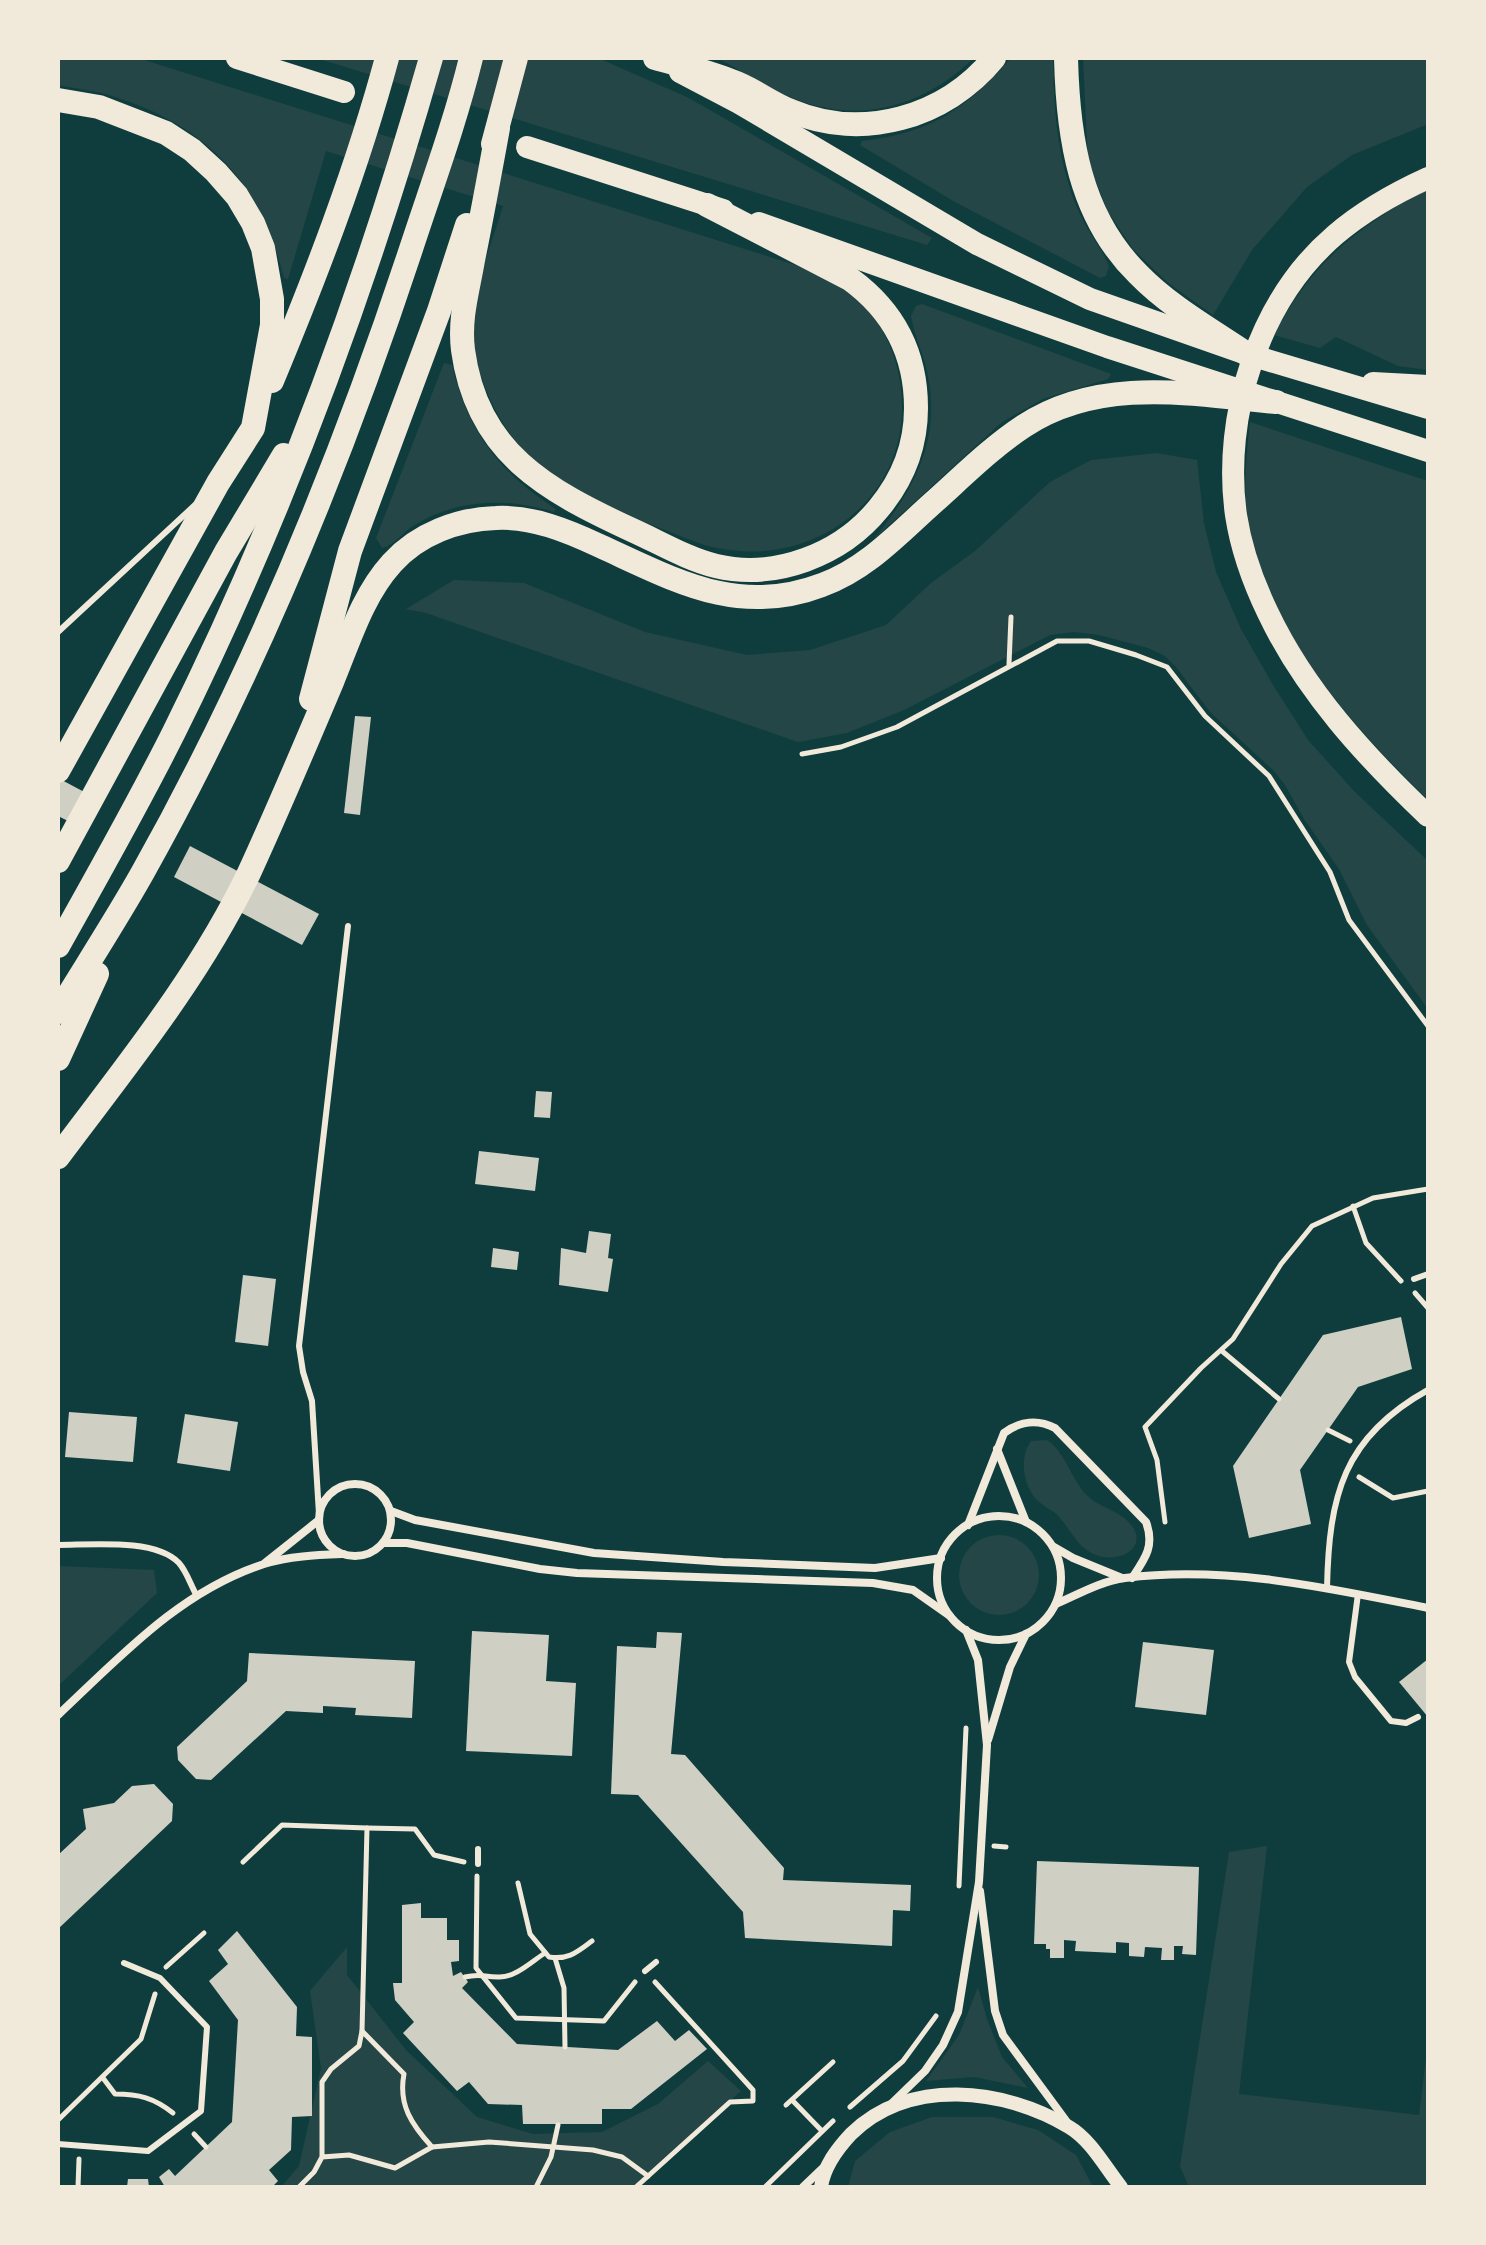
<svg xmlns="http://www.w3.org/2000/svg" width="1486" height="2245" viewBox="0 0 1486 2245" font-family="'Source Sans 3',sans-serif">
<style>
.green{fill:#244646}
.building{fill:#cfcfc3}
.lines{fill:none;stroke-linecap:round;stroke-linejoin:round}
.path{stroke:#f1e9da;stroke-width:5}
.service{stroke:#f1e9da;stroke-width:6}
.minor{stroke:#f1e9da;stroke-width:8}
.tertiary{stroke:#f1e9da;stroke-width:14}
.trunk{stroke:#f1e9da;stroke-width:22}
.motorway{stroke:#f1e9da;stroke-width:24}
</style>
<rect width="100%" height="100%" fill="#0f3d3e"/>
<g class="green">
<path d="M58,58H138L802,267C821,275 839,283 855,297C880,319 895,349 900,382C918,497 811,575 704,545C659,528 579,498 543,469C501,435 470,373 473,318C476,278 492,244 503,206L326,151L288,279L284,278C261,185 210,128 118,98C99,91 78,89 58,85Z"/>
<path d="M316,58H598L689,98L932,238L927,245Z"/>
<path d="M717,58H974C922,108 856,126 788,96C763,86 741,70 717,58Z"/>
<path d="M1011,58H1053C1054,111 1057,162 1079,212C1087,231 1101,247 1109,266L1106,276L1100,278L955,202L860,145L862,141C931,133 966,109 1011,58Z"/>
<path d="M1083,58H1428V124L1352,155L1307,187L1252,250L1213,315L1167,282L1133,249L1108,212L1088,162Z"/>
<path d="M1428,187V370L1398,366L1336,337L1320,348L1274,335C1313,260 1357,229 1428,187Z"/>
<path d="M922,304L1111,374L1108,379L1043,399L1002,422L874,539C912,491 939,446 929,382C926,359 915,339 911,316L916,306Z"/>
<path d="M444,363L452,365C467,430 500,474 556,509L554,512C506,497 456,499 413,526C402,533 395,545 382,548L376,538Z"/>
<path d="M1250,422L1428,481V800C1352,725 1274,640 1250,533C1242,496 1246,459 1250,422Z"/>
<path d="M1157,453L1197,460L1204,523L1216,572L1241,629L1273,685L1308,740L1354,791L1428,861V1009L1367,925L1339,869L1304,819L1285,785L1274,771L1211,713L1176,667L1165,656L1148,648L1099,635L1074,632L1050,635L904,710L847,733L798,742L426,613L406,609L454,580L524,583L645,632L747,655L810,650L886,625L931,583L975,551L1050,482L1091,460Z"/>
<path d="M1047,1440C1068,1454 1071,1483 1091,1499C1103,1508 1123,1513 1132,1526C1148,1549 1118,1562 1099,1556C1078,1549 1073,1533 1060,1518C1053,1509 1043,1507 1036,1499C1023,1484 1019,1458 1031,1441Z"/>
<circle cx="999" cy="1575" r="40"/>
<path d="M58,1566L154,1570L157,1593L58,1686Z"/>
<path d="M1267,1846L1239,2094L1419,2115L1428,2041V2187H1189L1180,2166L1229,1852Z"/>
<path d="M347,1947V1975L406,2050L477,2117L533,2134L602,2132L658,2104L708,2061L741,2091L633,2187H281L299,2166L321,2068L310,1991Z"/>
<path d="M978,1987L987,2019L1002,2057L1028,2088L974,2077L926,2081L959,2035Z"/>
<path d="M932,2117H993L1038,2130L1076,2155L1093,2187H848L855,2161L890,2132Z"/>
</g>
<g class="building">
<path d="M355,716L371,717L360,815L344,813Z"/>
<path d="M58,778L88,794L72,823L58,816Z"/>
<path d="M190,846L319,914L302,945L174,877Z"/>
<path d="M536,1091L552,1092L550,1118L534,1117Z"/>
<path d="M479,1151L539,1158L535,1191L475,1184Z"/>
<path d="M589,1231L611,1234L608,1258L613,1259L608,1292L559,1285L561,1248L586,1253Z"/>
<path d="M493,1248L519,1252L517,1270L491,1267Z"/>
<path d="M243,1275L276,1279L268,1346L235,1342Z"/>
<path d="M1401,1317L1412,1369L1358,1387L1300,1470L1311,1524L1249,1538L1233,1466L1323,1335Z"/>
<path d="M69,1412L137,1417L133,1462L65,1457Z"/>
<path d="M185,1414L238,1422L230,1471L177,1463Z"/>
<path d="M472,1631L549,1635L546,1681L576,1683L572,1756L466,1751Z"/>
<path d="M657,1632L682,1633L671,1754L685,1755L784,1868L783,1880L911,1885L910,1911L893,1910L892,1946L745,1938L743,1912L638,1795L611,1794L617,1646L656,1648Z"/>
<path d="M1143,1642L1214,1650L1206,1715L1135,1707Z"/>
<path d="M249,1653L415,1661L412,1718L355,1715L356,1708L323,1706V1713L286,1711L211,1780L196,1779L178,1760L177,1747L247,1681Z"/>
<path d="M1428,1659V1717L1399,1682Z"/>
<path d="M154,1784L173,1804L172,1821L58,1929V1855L86,1829L83,1809L114,1803L132,1786Z"/>
<path d="M1037,1861L1199,1867L1196,1955L1182,1954L1183,1946H1174V1960H1161L1162,1948L1145,1947L1144,1957L1129,1956V1943L1116,1942V1953L1075,1951L1076,1941L1064,1940V1958H1050V1949H1046V1944H1034Z"/>
<path d="M421,1903V1918H447V1940H459V1961L451,1962L453,1976L461,1972L468,1982L462,1988L517,2044L618,2050L657,2021L675,2041L689,2030L707,2049L631,2109H602V2124H523L522,2105L488,2104L469,2082L457,2091L403,2033L414,2022L395,2000L393,1983H402V1905Z"/>
<path d="M237,1931L297,2007L296,2036L312,2037V2116L292,2117L291,2150L269,2170L278,2181L272,2187H165L159,2177L169,2169L175,2176L232,2122L238,2020L209,1981L228,1964L218,1950Z"/>
<path d="M128,2179H148L149,2187H127Z"/>
</g>
<g class="lines">
<g class="path">
<path d="M1009,664L1011,617"/>
<path d="M802,754L841,747L897,727L1057,641H1089L1136,655L1167,667L1205,716L1269,776L1330,872L1349,920L1428,1026"/>
<path d="M1353,1206L1366,1243L1401,1281"/>
<path d="M1415,1293L1428,1308"/>
<path d="M1222,1351L1279,1399"/>
<path d="M1328,1430L1350,1441"/>
<path d="M1359,1477L1393,1498L1428,1491"/>
<path d="M1165,1522L1157,1460L1145,1427L1201,1368L1233,1339L1281,1264L1312,1226L1373,1198L1428,1189"/>
<path d="M367,1828L415,1829L434,1855L464,1862"/>
<path d="M994,1846L1006,1847"/>
<path d="M243,1862L282,1825L367,1828L362,2031"/>
<path d="M477,1876L476,1968L516,2018L604,2021L635,1982"/>
<path d="M518,1883L530,1934L549,1957C569,1960 577,1952 592,1941"/>
<path d="M959,1886L966,1728"/>
<path d="M555,1958L564,1988L565,2047"/>
<path d="M166,1967L204,1933"/>
<path d="M465,1977C481,1973 483,1977 498,1977C515,1978 531,1962 545,1953"/>
<path d="M103,2078L115,2094C139,2094 154,2098 173,2113"/>
<path d="M792,2100L822,2131"/>
<path d="M786,2105L833,2062"/>
<path d="M850,2107L903,2061L936,2016"/>
<path d="M58,2120L141,2039L155,1994"/>
<path d="M194,2134L206,2147"/>
<path d="M432,2147L489,2142L593,2150L622,2157L648,2176"/>
<path d="M78,2187L79,2159"/>
<path d="M299,2187L314,2172L322,2157V2082L331,2069L359,2046L362,2031L404,2074C398,2105 412,2125 432,2147L395,2168L349,2155L322,2157"/>
<path d="M536,2187L551,2157L558,2125"/>
<path d="M636,2187L730,2102L753,2101V2090L655,1982"/>
<path d="M765,2187L833,2121"/>
</g>
<g class="service">
<path d="M58,632L195,505"/>
<path d="M1414,1279L1428,1274"/>
<path d="M319,1514L312,1401L303,1372L299,1346L348,926"/>
<path d="M58,1545C91,1545 155,1538 179,1563C187,1572 191,1586 197,1596"/>
<path d="M1327,1588C1329,1496 1343,1437 1428,1390"/>
<path d="M1358,1594L1349,1662L1355,1677L1391,1721L1406,1723L1418,1717"/>
<path d="M478,1864V1849"/>
<path d="M645,1971L656,1962"/>
<path d="M58,2144L148,2151L201,2111L207,2027L160,1978L124,1963"/>
</g>
<g class="minor">
<path d="M997,1449L1026,1522"/>
<circle cx="355" cy="1520" r="36"/>
<path d="M391,1511L415,1520L594,1553L723,1562L875,1568L941,1558"/>
<circle cx="999" cy="1578" r="62"/>
<path d="M968,1525L1004,1433C1020,1421 1038,1419 1055,1428L1146,1522C1155,1546 1145,1559 1132,1578"/>
<path d="M384,1543H407L540,1569L577,1573L873,1583L913,1590L950,1616"/>
<path d="M1054,1547L1073,1558L1122,1578"/>
<path d="M265,1563L319,1520"/>
<path d="M1056,1604C1077,1595 1101,1581 1125,1578C1227,1565 1328,1588 1428,1608"/>
<path d="M58,1715C120,1657 180,1591 264,1564C289,1556 317,1555 343,1554"/>
<path d="M988,1740L1010,1667L1026,1634"/>
<path d="M980,1891L995,2011L1003,2035L1067,2122"/>
<path d="M891,2104L925,2071L943,2045L958,2012L979,1882L987,1745L978,1660L966,1630"/>
<path d="M803,2187L825,2166"/>
</g>
<path class="tertiary" d="M821,2187C824,2166 837,2149 851,2134C909,2077 1004,2088 1069,2127C1091,2140 1105,2167 1121,2187"/>
<g class="trunk">
<path d="M237,58L344,92"/>
<path d="M680,72L739,103L977,244L1090,299L1247,354L1428,408"/>
<path d="M527,147L723,210"/>
<path d="M1428,178C1395,193 1363,211 1335,235C1259,300 1222,416 1236,515C1241,548 1253,582 1268,613C1305,691 1365,756 1428,816"/>
<path d="M759,223L1107,347L1428,451"/>
<path d="M1373,383L1428,386"/>
</g>
<g class="motorway">
<path d="M655,58C680,65 706,71 731,81C752,88 770,103 791,111C862,141 945,118 994,58"/>
<path d="M1066,58C1068,137 1079,216 1138,274C1169,306 1210,329 1247,354"/>
<path d="M58,100L99,107L166,133L192,150L216,172L237,196L253,223L263,248L272,299V325L253,428L218,483L58,771"/>
<path d="M498,128C490,172 482,216 473,260C468,290 459,318 463,350C477,453 546,490 632,530C659,542 687,559 716,566C775,580 841,555 879,508C903,479 916,447 916,408C916,354 894,311 850,279L707,205"/>
<path d="M493,144L516,58"/>
<path d="M272,381C316,275 357,169 387,58"/>
<path d="M311,699L350,551L439,311L467,225"/>
<path d="M58,861L226,552L284,455"/>
<path d="M58,946C98,875 138,804 174,732C281,517 365,289 431,58"/>
<path d="M58,1012C86,966 116,920 143,872C254,674 340,464 411,249C432,185 455,123 471,58"/>
<path d="M58,1059L97,974"/>
<path d="M58,1157C126,1066 200,976 249,873C278,810 305,746 332,682C349,641 362,596 392,563C418,534 458,519 496,518C532,516 568,531 600,546C675,580 738,617 822,585C867,569 900,532 935,501C964,475 992,447 1024,426C1100,376 1192,394 1276,402"/>
</g>
</g>
<rect width="1486" height="2245" fill="none" stroke="#f1e9da" stroke-width="120"/>
</svg>
